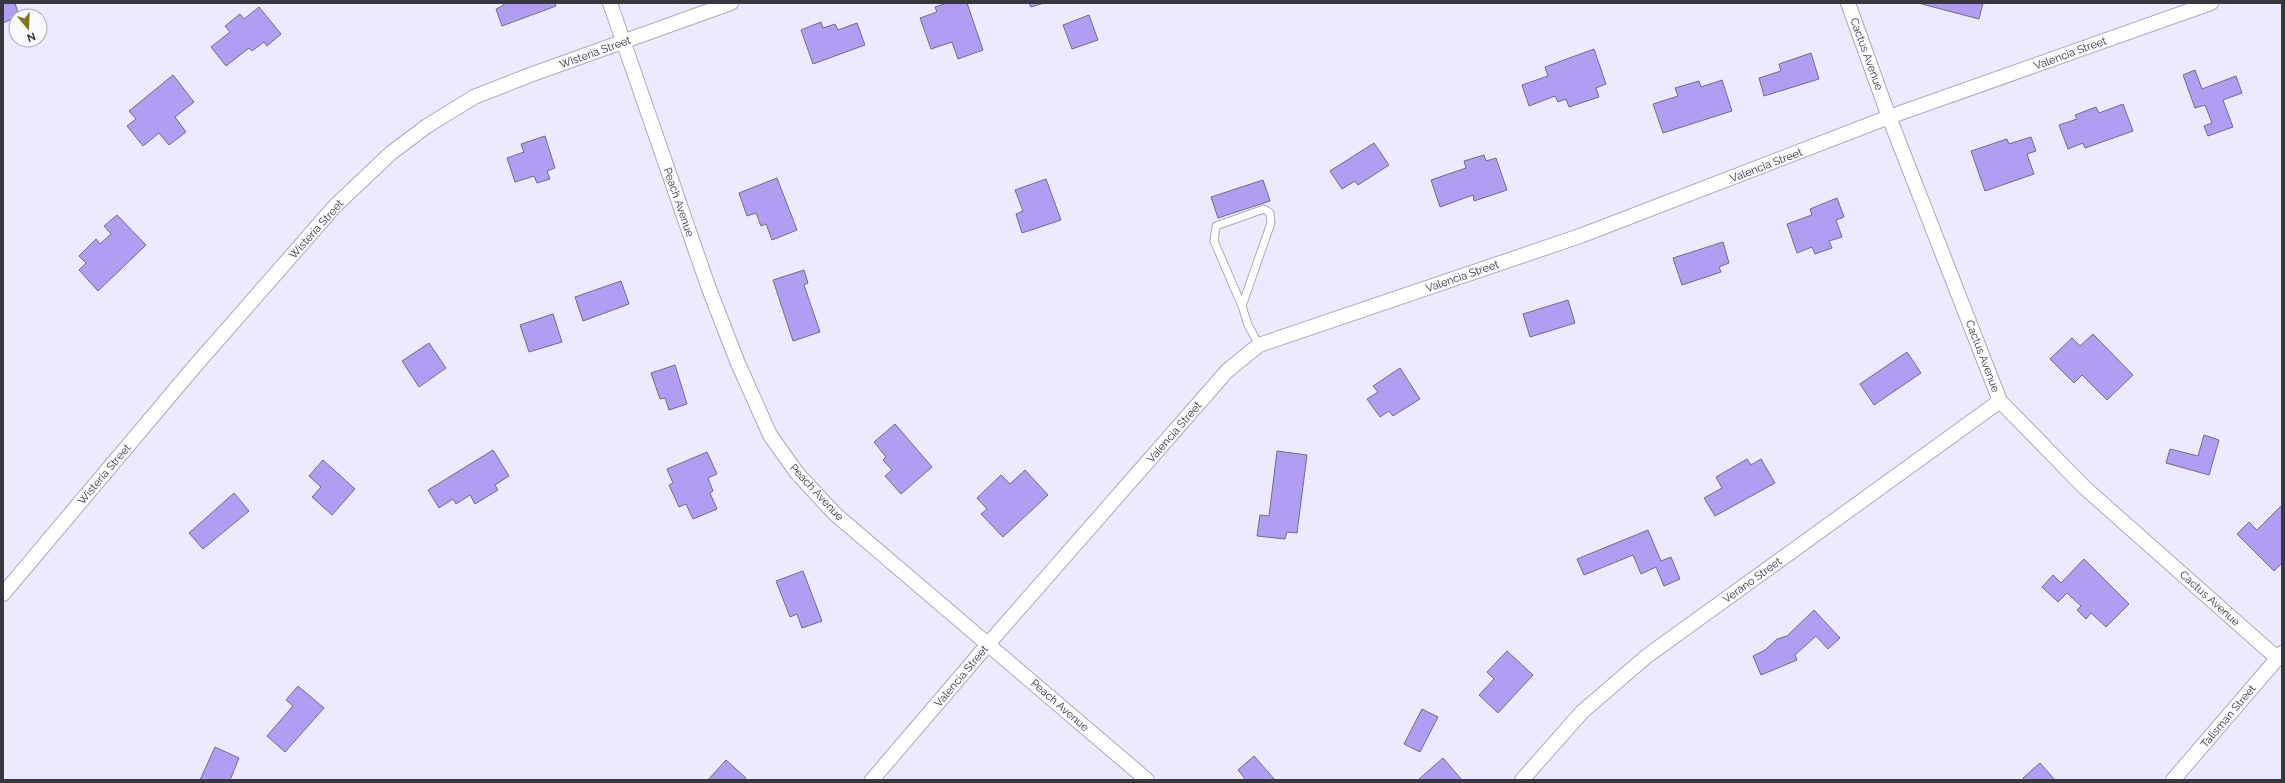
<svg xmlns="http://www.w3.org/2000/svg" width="2285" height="783" viewBox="0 0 2285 783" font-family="Raleway,sans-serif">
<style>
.building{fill:#b19ef3;stroke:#716d80}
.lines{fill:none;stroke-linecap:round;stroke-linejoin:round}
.lane-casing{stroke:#aca9bd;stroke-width:9}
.street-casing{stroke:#aca9bd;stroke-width:16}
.lane{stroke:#fff;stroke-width:7}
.street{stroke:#fff;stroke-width:14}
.labels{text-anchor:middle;stroke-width:3;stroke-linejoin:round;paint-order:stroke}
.street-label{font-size:11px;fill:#38363e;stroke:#faf9fe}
</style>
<rect width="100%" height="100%" fill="#ede9ff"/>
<g class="building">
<path d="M3,3H15L19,16L3,23Z"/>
<path d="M503,3H555L556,6L502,26L496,9L504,5Z"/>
<path d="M947,3H967L983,50L958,59L952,42L931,49L920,18L937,12L935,7Z"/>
<path d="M1029,3H1044L1031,7Z"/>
<path d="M1918,3H1983L1979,19Z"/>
<path d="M259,7L281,34L267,46L264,42L252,51L249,48L226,66L211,47L230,32L225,26L240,14L244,19Z"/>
<path d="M1089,15L1098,40L1072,49L1063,25Z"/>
<path d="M821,22L823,28L835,24L838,30L857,23L865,45L813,64L801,30Z"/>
<path d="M1594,49L1606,84L1596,88L1599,97L1569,107L1566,99L1558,102L1555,96L1529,106L1522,85L1548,76L1545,67Z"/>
<path d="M1811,53L1819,79L1764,96L1759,78L1781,71L1779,64Z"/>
<path d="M2195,70L2202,89L2236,76L2242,93L2223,100L2233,127L2208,136L2204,126L2212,123L2205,105L2195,108L2183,75Z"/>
<path d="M173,75L194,102L175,117L186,132L169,145L159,133L143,146L127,126L136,119L129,111Z"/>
<path d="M1722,80L1732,111L1663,133L1653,104L1678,96L1675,88L1699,81L1701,87Z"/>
<path d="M2123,104L2133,131L2085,148L2083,143L2068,149L2059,125L2077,119L2075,115L2096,107L2099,113Z"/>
<path d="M545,136L555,168L547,171L550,179L537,183L534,176L515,182L507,158L524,152L521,144Z"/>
<path d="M2031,137L2036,151L2027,154L2034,174L1985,191L1971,151L2007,139L2009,144Z"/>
<path d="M1374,143L1389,165L1358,185L1355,181L1342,189L1330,171Z"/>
<path d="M1484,155L1486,161L1496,158L1507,190L1474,201L1473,195L1440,207L1431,180L1466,168L1464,161Z"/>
<path d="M777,178L797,230L772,240L766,224L761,226L756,213L747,216L739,193Z"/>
<path d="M1046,179L1061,220L1022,233L1016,214L1023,211L1015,190Z"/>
<path d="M1263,180L1270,201L1218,218L1211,197Z"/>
<path d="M1837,198L1844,217L1836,220L1842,237L1829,241L1832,248L1815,254L1812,247L1797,253L1787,224L1812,215L1810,209Z"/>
<path d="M117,215L146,245L98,291L79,270L86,263L79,256L96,239L100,244L111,234L104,226Z"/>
<path d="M1723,242L1729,263L1719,267L1721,272L1682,285L1673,258Z"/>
<path d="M804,270L808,283L804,285L820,332L793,341L773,280Z"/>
<path d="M621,281L629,304L583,321L575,297Z"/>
<path d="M1568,300L1575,323L1530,337L1523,314Z"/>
<path d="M553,314L562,342L529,352L520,325Z"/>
<path d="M2093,334L2133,375L2107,400L2082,375L2074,383L2050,359L2072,338L2080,346Z"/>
<path d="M429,343L446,368L419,387L402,361Z"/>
<path d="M1907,352L1921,373L1874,405L1860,384Z"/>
<path d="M675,365L687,404L669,410L665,398L660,399L651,373Z"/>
<path d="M1400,368L1420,399L1393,416L1389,411L1380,417L1367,399L1378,392L1373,386Z"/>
<path d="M895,424L932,467L901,494L885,476L892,470L883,460L886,457L874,442Z"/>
<path d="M2204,435L2219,440L2209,475L2166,463L2170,449L2198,456Z"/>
<path d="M493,450L509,476L495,485L498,490L475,504L470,495L456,504L453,499L439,508L428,490Z"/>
<path d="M1277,451L1307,455L1297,533L1287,532L1285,539L1257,536L1260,515L1269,516Z"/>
<path d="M707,452L717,474L708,478L713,491L710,493L717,509L693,519L686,504L679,507L669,485L673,483L667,469Z"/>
<path d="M1747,459L1751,465L1761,459L1775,483L1715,516L1704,498L1722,488L1716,477Z"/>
<path d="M323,460L355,489L332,515L312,497L321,487L309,476Z"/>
<path d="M1025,470L1048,495L1003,537L981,514L987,509L977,498L1001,475L1010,484Z"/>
<path d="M234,493L249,511L203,549L189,533Z"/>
<path d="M2282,505V563L2274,571L2237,534L2249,522L2257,530Z"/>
<path d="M1648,530L1661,561L1671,557L1680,579L1664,586L1656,567L1641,574L1633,555L1584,575L1577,559Z"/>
<path d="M2084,559L2129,604L2106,627L2091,613L2086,619L2077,610L2081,606L2067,593L2058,602L2042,587L2053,575L2061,583Z"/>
<path d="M803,571L822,621L802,628L797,614L790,617L776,581Z"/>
<path d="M1814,610L1840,638L1828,649L1816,636L1795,655L1797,660L1761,675L1753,656L1765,650L1777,639L1787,636Z"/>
<path d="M1507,651L1533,675L1498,713L1479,695L1494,679L1487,672Z"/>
<path d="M298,686L324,708L285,752L267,736L293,706L286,700Z"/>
<path d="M1422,709L1438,717L1420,752L1404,744Z"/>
<path d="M215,747L239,758L230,780H200Z"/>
<path d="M1254,756L1275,780H1246L1238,770Z"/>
<path d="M1443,758L1462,780H1418Z"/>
<path d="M726,760L746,778L744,780H708Z"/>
<path d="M2040,763L2055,780H2025L2023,778Z"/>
</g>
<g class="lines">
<g class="lane-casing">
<path id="lane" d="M1242,306L1271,223L1270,213L1264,209L1216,226L1214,241L1242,306L1248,325L1259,345"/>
</g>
<g class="street-casing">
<g id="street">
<path d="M610,3L708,286L737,361L770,435L797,473L835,514L1147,780"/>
<path d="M1848,3L1889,117L2000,401L2085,488L2277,658"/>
<path d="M3,594L195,366L335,206L391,153L427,126L474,97L530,75L731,3"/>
<path d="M872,780L989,643L1227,371L1259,345L1580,236L1889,117L2211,3"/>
<path d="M1522,780L1582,712L1647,656L2000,401"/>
<path d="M2173,780L2282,653"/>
</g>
</g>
<use href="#lane" class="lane"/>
<use href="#street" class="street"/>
</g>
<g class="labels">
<g class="street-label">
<text transform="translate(595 52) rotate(-20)" y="4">Wisteria Street</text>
<text transform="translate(2070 53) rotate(-20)" y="4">Valencia Street</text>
<text transform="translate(1867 54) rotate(70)" y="4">Cactus Avenue</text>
<text transform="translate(1766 165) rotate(-21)" y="4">Valencia Street</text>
<text transform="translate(679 202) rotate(71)" y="4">Peach Avenue</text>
<text transform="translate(316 229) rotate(-48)" y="4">Wisteria Street</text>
<text transform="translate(1462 276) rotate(-19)" y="4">Valencia Street</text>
<text transform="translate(1983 356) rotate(69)" y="4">Cactus Avenue</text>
<text transform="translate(1174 432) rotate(-49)" y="4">Valencia Street</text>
<text transform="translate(104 474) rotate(-50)" y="4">Wisteria Street</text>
<text transform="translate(817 492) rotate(47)" y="4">Peach Avenue</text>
<text transform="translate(1752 580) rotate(-36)" y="4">Verano Street</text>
<text transform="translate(2210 598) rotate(42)" y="4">Cactus Avenue</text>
<text transform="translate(961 676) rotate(-50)" y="4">Valencia Street</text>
<text transform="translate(1060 705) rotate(41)" y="4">Peach Avenue</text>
<text transform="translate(2228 716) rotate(-50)" y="4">Talisman Street</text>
</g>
</g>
<rect width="2285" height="783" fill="none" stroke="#38363e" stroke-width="8"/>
<g transform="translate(28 28) rotate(161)"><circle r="19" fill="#faf9fe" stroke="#acabb1"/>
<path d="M0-3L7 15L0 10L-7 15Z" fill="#78751a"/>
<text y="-6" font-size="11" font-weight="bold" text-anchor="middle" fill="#38363e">N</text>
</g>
</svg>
